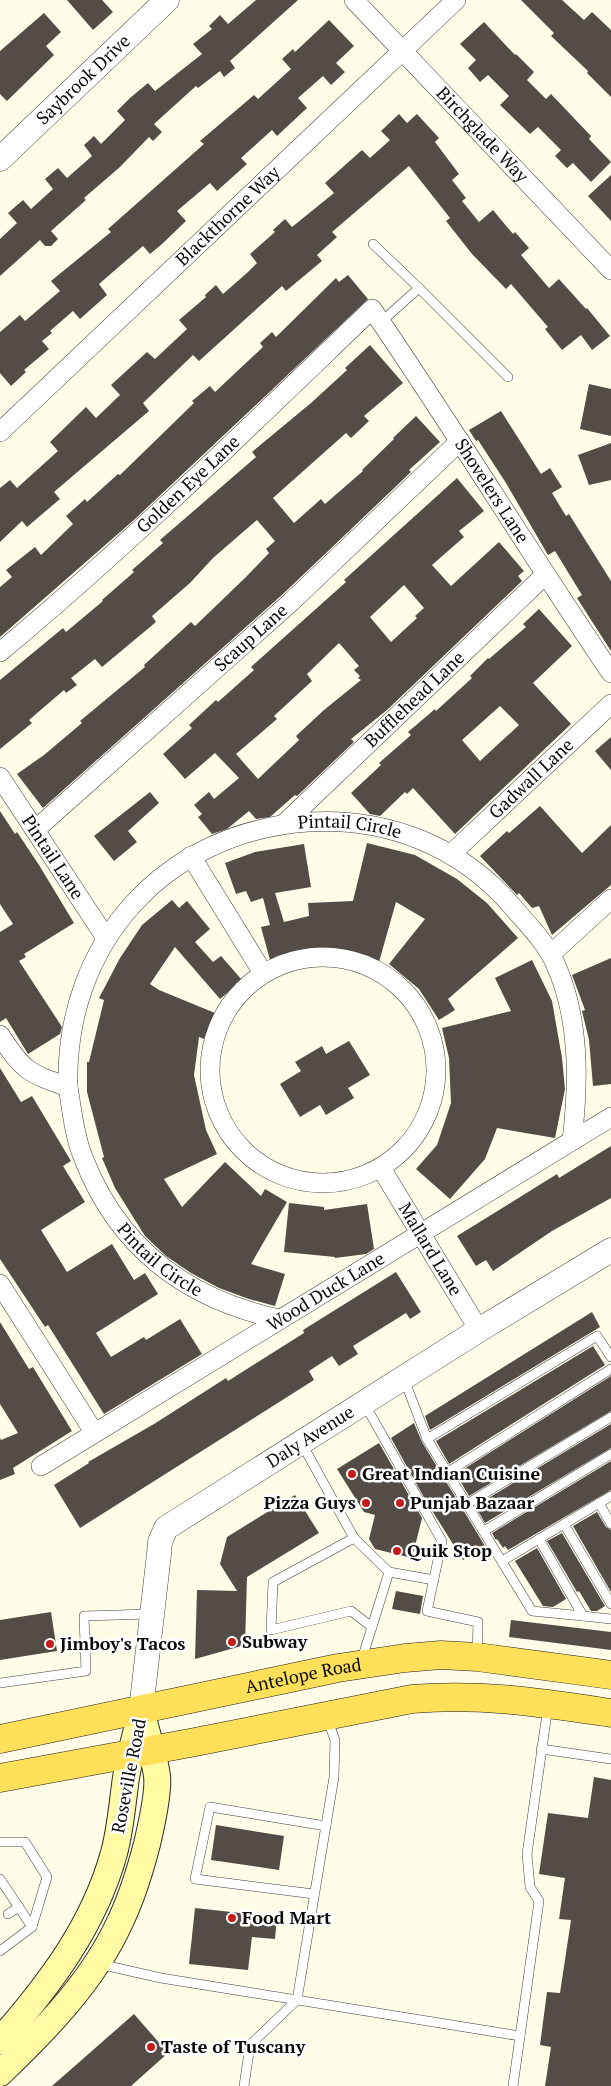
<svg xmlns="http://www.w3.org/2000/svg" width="611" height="2086" viewBox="0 0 611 2086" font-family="'PT Serif',serif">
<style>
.building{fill:#544c46;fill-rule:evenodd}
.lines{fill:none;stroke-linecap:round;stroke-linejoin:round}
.service-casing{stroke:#3d3d3d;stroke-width:10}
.minor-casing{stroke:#3d3d3d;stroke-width:20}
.tertiary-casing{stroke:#3d3d3d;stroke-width:25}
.secondary-casing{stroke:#2c2c2c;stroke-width:28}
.primary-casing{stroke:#1b1b1b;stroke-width:29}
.service{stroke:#fff;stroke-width:9}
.minor{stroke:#fff;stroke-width:19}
.tertiary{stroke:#fff;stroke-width:24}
.secondary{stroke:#fffaa3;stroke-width:26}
.primary{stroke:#ffe058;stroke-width:28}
.poi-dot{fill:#c41a19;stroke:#fff;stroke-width:2}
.labels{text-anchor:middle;stroke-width:5;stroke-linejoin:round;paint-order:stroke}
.street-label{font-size:18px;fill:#0a0a0a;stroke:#fff}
.poi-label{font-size:18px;font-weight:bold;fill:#0a0a0a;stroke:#fff;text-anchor:start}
</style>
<rect width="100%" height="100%" fill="#fffce8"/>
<g class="building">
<path d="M67,0H102L113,12L93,30Z"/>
<path d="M256,0H298L230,61L235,68L224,77L220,71L198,88L196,86L154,124L162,132L153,141L149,137L120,167L84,198L86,200L51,231L58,239L51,246H45L40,240L0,276V239L17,223L8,213L23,200L31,209L53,189L45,179L58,168L67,178L92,156L84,145L94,136L101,144L125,120L117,111L130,98L148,83L155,91L202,54L193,44L212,29L209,26L220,15L228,24Z"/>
<path d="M521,0H562L584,20L592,12L611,30V97L587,73L588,71L551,36L554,33Z"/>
<path d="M44,13L61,32L46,46L54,55L7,101L0,94V51Z"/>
<path d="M329,20L354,46L336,63L345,72L331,85L323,76L298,98L307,108L277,136L272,130L241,158L247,164L217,191L210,183L177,211L186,221L162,244L150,254L143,246L99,284L107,295L80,319L73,311L50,331L52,333L42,341L49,349L24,370L26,372L11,386L0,373V332L20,315L25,321L60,291L51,281L111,232L108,229L204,144L200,141L254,95L258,99L291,69L282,59L293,49L295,52Z"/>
<path d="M484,22L515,55L516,54L534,72L527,80L546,99L551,94L591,136L589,139L611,162L591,182L573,163L567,168L555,156L561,150L538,127L530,134L500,105L509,96L488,75L480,82L468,68L476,60L460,44Z"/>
<path d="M399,114L407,123L417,114L439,138L435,142L459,174L452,180L466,198L462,201L479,222L493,210L513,234L515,232L529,248L521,255L549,288L559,279L586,309L587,308L610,336L592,350L581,335L562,350L545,329L548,327L511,284L506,289L472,254L446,221L450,218L409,166L332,232L337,237L317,255L322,261L286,291L282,286L199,361L193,355L143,403L149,411L54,492L60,499L27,527L22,521L0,542V488L10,480L17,488L58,451L50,442L86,407L96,418L120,395L111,385L147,352L155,359L187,329L179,320L206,297L205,295L216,285L223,294L248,272L257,263L250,254L275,232L273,230L285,219L292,227L334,193L325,183L362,150L370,158L390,140L381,131Z"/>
<path d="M611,175V221L588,196Z"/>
<path d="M348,275L368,299L135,519L0,637V587L12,577L6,570L35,547L41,555L73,524L66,516L85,499L87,502L118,474L120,475L194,403L192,401L210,386L215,392L263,347L260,343L272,332L276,337L336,278L339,282Z"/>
<path d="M370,345L403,383L364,416L369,421L351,438L346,433L273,498L294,523L321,499L325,504L363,471L362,470L394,439L393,438L416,416L440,442L409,470L411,472L283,594L43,808L17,774L44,755L82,723L80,721L145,667L144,665L191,622L195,626L246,577L269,553L266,549L275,541L257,520L213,558L190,583L152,616L156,622L102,667L95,659L71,678L77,685L66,693L64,690L29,720L32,723L0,749V680L63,628L66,632L103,601L102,600L134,572L132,570L163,543L160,540L256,457L252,452L311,403L347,370L345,368Z"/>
<path d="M589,384L611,389V436L580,429Z"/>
<path d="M501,411L541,474L550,468L562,487L552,493L566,516L569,514L611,581V651L577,598L582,595L555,551L548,555L506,483L478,440L476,441L469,430Z"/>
<path d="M611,443V480L589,485L578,455Z"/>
<path d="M457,478L484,511L459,531L464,537L432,565L451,586L499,542L524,571L518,576L522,581L387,710L351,739L354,742L297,796L295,795L270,817L256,819L249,811L227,829L212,834L198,817L202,814L194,805L209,792L214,799L239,778L215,753L185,779L163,754L192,728L189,725L216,700L218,702L254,670L251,667L346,582L344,580ZM404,585L424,608L415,616L417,618L391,642L370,617ZM339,643L359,666L354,670L360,676L358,678L361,680L324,710L296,736L299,740L258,779L236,754L277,719L274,716L312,681L307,674Z"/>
<path d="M539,609L572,646L533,683L571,724L455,834L413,788L407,794L405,792L380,816L370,814L351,793L381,765L379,763L411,735L408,732L435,709L436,711L472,678L470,676L488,658L489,659L526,627L523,624ZM500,706L519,725L480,761L462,740Z"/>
<path d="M611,737V770L595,751Z"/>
<path d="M150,792L159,803L128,831L137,842L114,861L94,836Z"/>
<path d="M540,806L582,853L611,825V885L552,935L539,906L532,908L519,893L517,895L480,856L507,831L509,833Z"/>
<path d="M0,811L15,834L17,832L39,865L74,923L24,954L26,957L19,961L62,1027L60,1034L28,1054L6,1018L0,1022V932L13,924L0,904Z"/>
<path d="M367,843L415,855L457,879L487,903L518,938L448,999L455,1010L439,1020L419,989L389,964L425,919L396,902L379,962L341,951L311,953V949L270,960L261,927L270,925L263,898L251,902L246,891L236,894L225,863L255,852L304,844L311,887L275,893L284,922L309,916L308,903L353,901Z"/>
<path d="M172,900L179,908L187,901L210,929L195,942L213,962L221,956L242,980L220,999L175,947L150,984L159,990L215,1013L204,1039L199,1037L194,1075L206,1130L217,1154L164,1179L182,1207L225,1162L261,1196L265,1189L287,1202L251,1264L285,1274L275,1306L249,1299L219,1288L191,1273L166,1256L145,1236L115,1188L102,1158L104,1157L87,1092V1062H89L104,1000L99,998L120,958L142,925Z"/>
<path d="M611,958V1084L593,1086L589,1040L582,1011L585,1010L572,975Z"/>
<path d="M532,960L552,1001L562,1058L565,1089L555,1138L497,1128L485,1159L450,1199L416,1169L437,1145L451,1103L449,1058L442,1028L511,1011L495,978Z"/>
<path d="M349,1041L370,1075L348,1088L354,1098L326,1115L320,1105L300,1117L280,1084L301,1071L295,1062L322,1046L326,1054Z"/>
<path d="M0,1068L21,1102L32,1096L71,1161L63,1166L85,1202L41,1230L67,1272L112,1244L134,1280L145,1273L158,1294L96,1333L111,1357L144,1337L146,1340L180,1319L202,1354L104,1414L48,1325L45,1327L0,1259Z"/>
<path d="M611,1146V1198L552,1231L493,1271L486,1260L476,1266L457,1236L557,1174L559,1178Z"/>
<path d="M289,1203L324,1207V1210L367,1204L374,1249L366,1254L335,1258V1257L284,1252Z"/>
<path d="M396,1272L421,1312L410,1319L406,1313L353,1346L358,1354L339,1366L332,1356L309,1371L314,1380L80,1528L54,1485L89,1463L88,1462L154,1424L226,1378L228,1381L304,1333L303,1330Z"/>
<path d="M592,1312L600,1327L430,1430L425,1416Z"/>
<path d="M0,1322L29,1369L33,1367L72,1431L13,1468L15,1474L0,1480V1438L1,1440L18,1433L0,1404Z"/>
<path d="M593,1346L605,1365L449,1464L436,1441Z"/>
<path d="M611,1376V1411L469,1496L456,1474Z"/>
<path d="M414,1423L422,1442L485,1546L463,1560L426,1501L391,1438Z"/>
<path d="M611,1424V1448L485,1523L475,1506Z"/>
<path d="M379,1443L422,1518L412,1558L375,1549L369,1539L375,1515L364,1512L337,1469Z"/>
<path d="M611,1461V1490L508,1550L505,1546L503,1548L497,1539L496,1540L492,1533Z"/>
<path d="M295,1495L319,1533L247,1577L245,1645L195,1659L197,1590L237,1591L220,1564L227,1537Z"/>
<path d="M597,1512L606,1527L611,1530V1592L573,1526Z"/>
<path d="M562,1533L605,1606L597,1611H591L579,1591L577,1592L547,1541Z"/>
<path d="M537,1548L566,1599L553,1607L543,1606L515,1561Z"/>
<path d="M396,1591L423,1596L420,1614L392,1609Z"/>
<path d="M51,1612L57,1651L0,1660V1620Z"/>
<path d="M511,1620L611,1632V1650L509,1637Z"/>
<path d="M594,1777L611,1780V2086H545L551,2047L540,2045L547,1992L560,1993L571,1920L559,1919L565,1878L539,1874L548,1813L588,1818Z"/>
<path d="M216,1825L284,1836L279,1870L211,1860Z"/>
<path d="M195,1908L277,1917L275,1939L252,1937L248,1970L189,1964Z"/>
<path d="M134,2014L168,2053L131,2086H52Z"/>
</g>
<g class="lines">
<g class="service-casing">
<g id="service">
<path d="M373,244L419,288"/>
<path d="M381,322L419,288L508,377"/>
<path d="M404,1379L427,1439L532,1611L583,1616L539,1539L502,1561"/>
<path d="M364,1403L442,1541L427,1611L478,1622L477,1655"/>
<path d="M427,1439L597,1336L611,1357"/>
<path d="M302,1444L354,1538L273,1582L271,1630L351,1611L372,1627"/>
<path d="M448,1472L611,1369"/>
<path d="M599,1503L611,1524"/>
<path d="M467,1504L611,1417"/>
<path d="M564,1524L611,1604"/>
<path d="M484,1531L611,1454"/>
<path d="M354,1538L389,1572"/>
<path d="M539,1539L611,1496"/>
<path d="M583,1616L611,1619"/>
<path d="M362,1659L389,1572L434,1580"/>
<path d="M0,1683L86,1671L84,1616L150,1614"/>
<path d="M541,1749L611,1759"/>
<path d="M0,1842H25L47,1877L32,1927"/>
<path d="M0,1879L32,1927L0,1951"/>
<path d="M314,1894L195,1879L210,1807L326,1826"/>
<path d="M8,1914L19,1907"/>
<path d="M99,1964L161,1978L520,2036"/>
<path d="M244,2086L250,2045L297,2000L334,1777L335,1740L327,1718"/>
<path d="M513,2086L539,1901L530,1887L527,1854L548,1706"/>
</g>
</g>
<g class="minor-casing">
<g id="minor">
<path id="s1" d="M354,0L611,270"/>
<path id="s2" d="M0,432L456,0"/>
<path id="s3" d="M0,652C130,544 250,426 372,309C454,429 530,553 611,673"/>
<path id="s4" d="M0,777L106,938"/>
<path id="s5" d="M285,823L545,575"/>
<path id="s6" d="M35,830L291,602L460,441"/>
<path id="s7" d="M451,854L611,704"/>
<path d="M191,856L263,973"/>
<path d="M551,954L611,899"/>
<circle cx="323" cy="1070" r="113"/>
<path id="s8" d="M0,1035C23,1071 28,1073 68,1087C72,1110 74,1135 83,1157C118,1248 186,1299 279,1319"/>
<path id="s9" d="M68,1087C64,943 165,832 308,822C387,817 460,846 512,906C527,924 545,941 555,963C580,1018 579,1081 572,1141"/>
<path id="s10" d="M381,1168L479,1330"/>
<path d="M0,1284L94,1432"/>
<path id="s11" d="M41,1466L611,1117"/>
</g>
</g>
<g class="tertiary-casing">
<g id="tertiary">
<path id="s12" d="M0,159L167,0"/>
<path id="s13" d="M141,1710L159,1554L160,1542L166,1528L479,1330L611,1250"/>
</g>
</g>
<g class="secondary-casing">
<g id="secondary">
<path d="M0,2041C49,1985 94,1926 114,1853C120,1831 122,1808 125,1785C127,1767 132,1750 136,1733"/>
<path d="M0,2073C46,2029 93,1981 120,1922C132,1897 140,1871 147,1844C151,1827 159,1792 157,1776C154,1754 146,1732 141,1710"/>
</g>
</g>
<g class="primary-casing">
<g id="primary">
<path id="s14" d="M0,1739L338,1668L405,1658L441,1655L477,1657L611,1675"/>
<path d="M0,1778L190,1743L412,1699C481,1693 543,1703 611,1713"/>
</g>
</g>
<use href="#service" class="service"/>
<use href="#minor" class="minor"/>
<use href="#tertiary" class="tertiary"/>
<use href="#secondary" class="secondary"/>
<use href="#primary" class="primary"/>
</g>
<g class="poi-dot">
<circle cx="352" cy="1474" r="5"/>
<circle cx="366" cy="1503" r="5"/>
<circle cx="400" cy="1503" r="5"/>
<circle cx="397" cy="1551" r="5"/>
<circle cx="232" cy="1642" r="5"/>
<circle cx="50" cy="1644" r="5"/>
<circle cx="232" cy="1918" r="5"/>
<circle cx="151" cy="2047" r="5"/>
</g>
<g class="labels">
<g class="street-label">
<text dy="6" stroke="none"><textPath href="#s12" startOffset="115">Saybrook Drive</textPath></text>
<text dy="6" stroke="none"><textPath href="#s1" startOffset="186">Birchglade Way</textPath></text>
<text dy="6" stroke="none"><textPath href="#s2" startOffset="314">Blackthorne Way</textPath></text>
<text dy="6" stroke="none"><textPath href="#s3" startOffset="252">Golden Eye Lane</textPath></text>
<text dy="6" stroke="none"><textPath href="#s3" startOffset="724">Shovelers Lane</textPath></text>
<text dy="6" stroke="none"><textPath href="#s6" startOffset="289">Scaup Lane</textPath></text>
<text dy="6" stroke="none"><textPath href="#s5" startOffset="179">Bufflehead Lane</textPath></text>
<text dy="6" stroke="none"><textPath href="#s7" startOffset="110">Gadwall Lane</textPath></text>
<text dy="6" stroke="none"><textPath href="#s9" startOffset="439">Pintail Circle</textPath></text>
<text dy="6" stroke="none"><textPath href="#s4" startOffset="96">Pintail Lane</textPath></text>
<text dy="6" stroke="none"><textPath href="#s10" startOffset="95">Mallard Lane</textPath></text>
<text dy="6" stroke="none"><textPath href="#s8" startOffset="291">Pintail Circle</textPath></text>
<text dy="6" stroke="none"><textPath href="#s11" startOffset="334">Wood Duck Lane</textPath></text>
<text dy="6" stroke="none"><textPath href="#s13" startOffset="355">Daly Avenue</textPath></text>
<text dy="6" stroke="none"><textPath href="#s14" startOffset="310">Antelope Road</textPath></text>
<text transform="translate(129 1776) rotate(-79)" y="6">Roseville Road</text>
</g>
<g class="poi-label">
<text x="362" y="1480">Great Indian Cuisine</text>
<text x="356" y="1509" text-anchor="end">Pizza Guys</text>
<text x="410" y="1509">Punjab Bazaar</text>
<text x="407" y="1557">Quik Stop</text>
<text x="242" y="1648">Subway</text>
<text x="60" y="1650">Jimboy's Tacos</text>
<text x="242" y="1924">Food Mart</text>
<text x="161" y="2053">Taste of Tuscany</text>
</g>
</g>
</svg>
